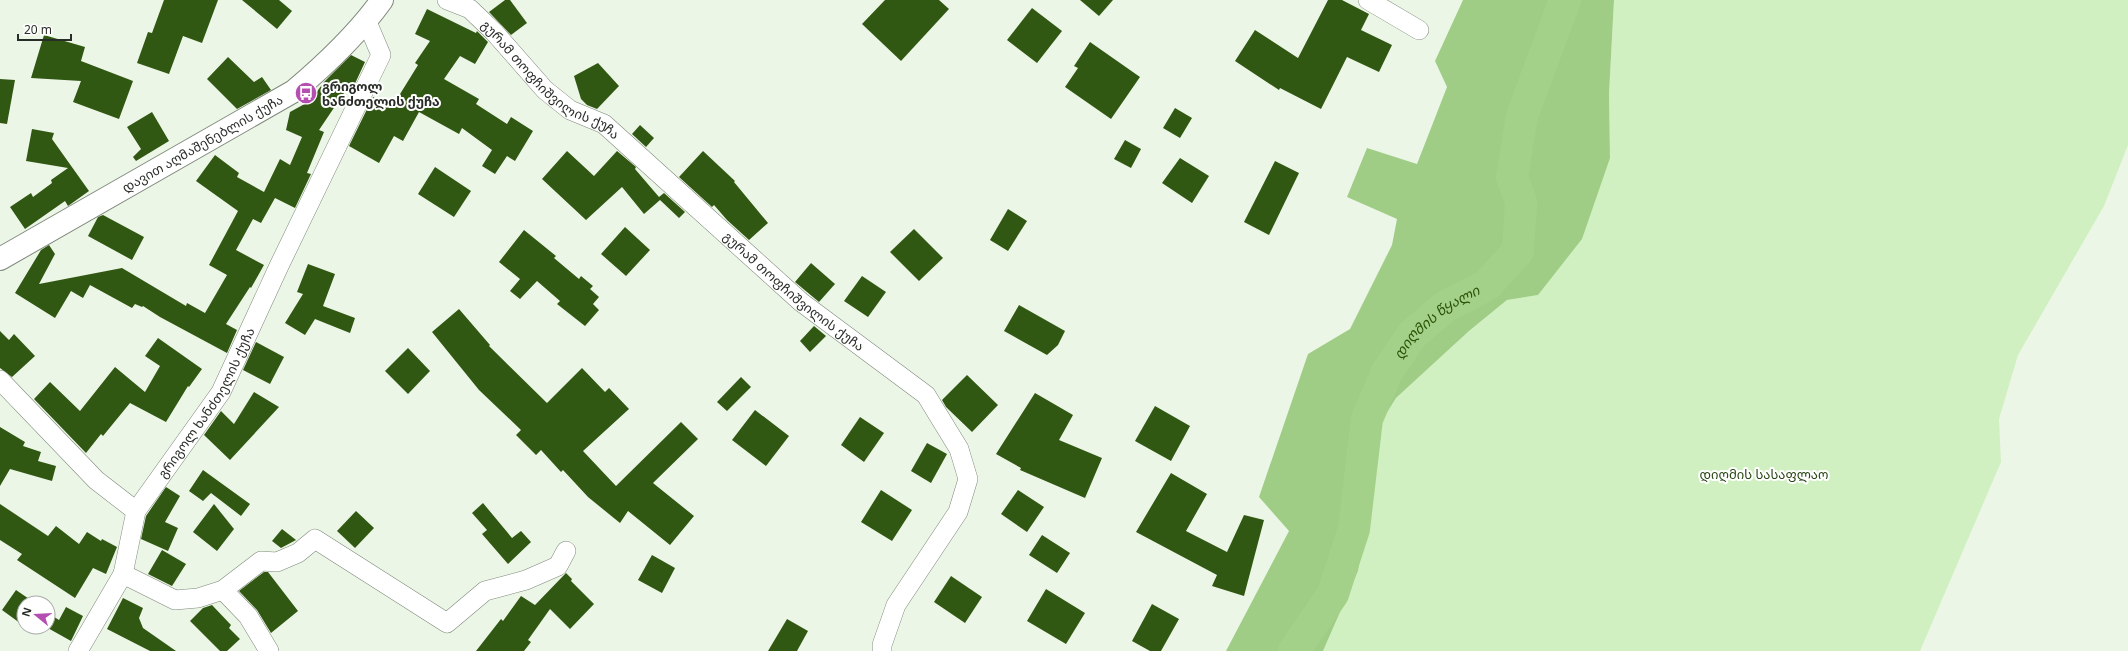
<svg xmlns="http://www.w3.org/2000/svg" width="2128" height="651" viewBox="0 0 2128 651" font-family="'Noto Sans','Noto Sans Georgian',sans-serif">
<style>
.green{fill:#d1f0c1}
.forest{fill:#a0cd86}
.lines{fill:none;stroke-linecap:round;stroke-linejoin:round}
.river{stroke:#a4d18a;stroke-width:32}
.building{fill:#315812}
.street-casing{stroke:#7f897b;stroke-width:20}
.secondary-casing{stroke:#7f897b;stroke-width:24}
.street{stroke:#fff;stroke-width:19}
.secondary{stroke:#fff;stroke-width:22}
.labels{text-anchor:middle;stroke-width:4;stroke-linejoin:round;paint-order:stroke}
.street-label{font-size:13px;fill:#292d27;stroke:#fff}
.poi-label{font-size:13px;font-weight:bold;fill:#292d27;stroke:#fff;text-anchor:start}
.park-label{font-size:13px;fill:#294615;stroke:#fff}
.water-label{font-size:14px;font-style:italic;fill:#2a5205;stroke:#fff}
</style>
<rect width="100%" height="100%" fill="#ecf6e7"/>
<path class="green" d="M1614,0H2128V145L2104,206L2018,355L1999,419L2001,462L1920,651H1323L1358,571L1378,427L1396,398L1469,331L1507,300L1538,295L1610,158L1609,94Z"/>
<path class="forest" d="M1463,0H1614L1609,94L1610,158L1582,239L1538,295L1507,300L1469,331L1396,398L1378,427L1358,571L1323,651H1226L1289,531L1259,497L1308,354L1350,329L1392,245L1397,219L1347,197L1367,148L1417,164L1447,87L1435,61Z"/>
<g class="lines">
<path class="river" id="s1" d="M1294,651L1333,594L1354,529L1367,419L1387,372L1412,335L1446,306L1487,285L1518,251L1521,202L1512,177L1522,116L1565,0"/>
</g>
<g class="building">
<path d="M164,0H218L202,43L183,36L169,74L137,63L148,32L152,33Z"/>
<path d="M242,0H279L292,11L277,29Z"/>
<path d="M505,0H510L527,23L511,35L489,12Z"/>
<path d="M885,0H939L949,9L901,61L862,24Z"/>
<path d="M1080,0H1113L1099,16Z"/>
<path d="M1328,0H1342L1369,14L1361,30L1392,45L1379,72L1347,57L1321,109L1280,88L1279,90L1235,61L1255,30L1298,58Z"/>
<path d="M1032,8L1062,31L1037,63L1007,40Z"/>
<path d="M427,9L476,33L477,31L488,42L475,64L460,56L444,79L479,99L476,104L507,124L511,117L533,131L515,161L507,156L495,174L482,166L492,150L462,128L459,134L419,112L403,141L394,136L379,163L349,146L373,97L392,107L418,65L415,63L430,41L415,34Z"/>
<path d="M44,35L85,47L81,61L133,81L119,119L73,102L81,81L31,78Z"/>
<path d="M1090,42L1140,77L1111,119L1065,87L1078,68L1074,66Z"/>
<path d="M351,55L365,62L352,90L348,87L319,130L324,132L307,173L311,174L295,208L275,198L261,223L253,219L236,250L264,265L251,288L250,287L226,324L237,330L227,353L160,317L143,306L142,307L135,304L132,308L90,285L83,298L71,291L55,318L15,293L41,250L49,245L55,254L39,284L122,268L186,306L187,303L205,313L227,275L209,265L238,211L196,181L215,155L239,173L237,177L264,192L280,159L290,165L302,137L286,130L290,112L310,101L324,82Z"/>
<path d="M228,57L254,82L262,77L271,90L237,109L207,79Z"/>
<path d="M598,63L619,86L597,109L587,105L581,99L574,76Z"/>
<path d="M0,79L15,80L7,124L0,123Z"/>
<path d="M1175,108L1192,118L1180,138L1163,128Z"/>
<path d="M152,112L169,141L136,161L133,157L141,149L127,127Z"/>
<path d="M640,125L654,138L646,147L632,134Z"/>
<path d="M32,129L54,133L52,139L89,191L68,206L65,201L25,229L10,207L31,193L33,197L52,183L51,180L68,168L26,161Z"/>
<path d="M1125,140L1141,149L1131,168L1114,159Z"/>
<path d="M567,151L594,176L617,151L636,167L635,169L659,197L664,193L685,212L679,218L660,200L644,214L622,187L586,220L542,179Z"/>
<path d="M703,151L735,181L734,182L768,223L749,240L727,220L714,205L712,207L679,177Z"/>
<path d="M1180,158L1209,176L1192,203L1162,183Z"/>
<path d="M1275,161L1299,173L1269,235L1244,222Z"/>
<path d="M435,167L471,191L454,217L418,194Z"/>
<path d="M1008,209L1027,221L1008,251L990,240Z"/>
<path d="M103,215L144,237L132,260L88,236L98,217Z"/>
<path d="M625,227L650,250L626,276L601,254Z"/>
<path d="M914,229L943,258L919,281L890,252Z"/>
<path d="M524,230L556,256L554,258L579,279L581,276L593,286L590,289L599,297L593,304L599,310L585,326L557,304L560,301L537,281L520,299L510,291L520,279L499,262Z"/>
<path d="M811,263L835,284L819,302L795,282Z"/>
<path d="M308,264L335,274L323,306L355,318L350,333L315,319L305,335L285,323L303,294L297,292Z"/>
<path d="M862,276L886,292L868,317L844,301Z"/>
<path d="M1019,305L1065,331L1058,345L1047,355L1004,331Z"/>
<path d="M459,309L490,345L489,346L547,403L582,368L605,392L609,388L629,409L583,451L616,486L681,422L698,439L653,483L694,516L670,545L628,511L620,523L588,497L563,470L561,472L541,450L536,455L516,435L521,430L479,390L432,332Z"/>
<path d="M814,326L826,336L810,352L800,341Z"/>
<path d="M0,331L9,340L14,334L35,356L12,377L0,368Z"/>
<path d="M158,338L202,369L189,387L188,386L166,422L130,403L103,436L101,434L86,453L34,399L50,382L80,411L115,367L145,392L160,366L145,356Z"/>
<path d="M256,342L284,357L270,384L243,370Z"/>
<path d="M408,348L430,371L408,394L385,371Z"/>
<path d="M967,375L998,405L972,432L946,407L942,400Z"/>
<path d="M741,377L751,387L727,411L717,402Z"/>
<path d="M254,392L279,407L230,460L204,435L221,411L234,424Z"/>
<path d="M1035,393L1073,415L1059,440L1102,458L1085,498L1020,470L1021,468L996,454Z"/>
<path d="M1155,406L1190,426L1171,461L1135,441Z"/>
<path d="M755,410L789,436L766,466L732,440Z"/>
<path d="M860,417L884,433L864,462L841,445Z"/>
<path d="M0,427L25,442L23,446L41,452L38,461L56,466L52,481L10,469L0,486Z"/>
<path d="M927,443L947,454L931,483L911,471Z"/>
<path d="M203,470L250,504L241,516L211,493L203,501L189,491Z"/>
<path d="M1171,473L1207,494L1186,531L1227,552L1244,515L1264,520L1244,596L1212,586L1217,575L1136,532Z"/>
<path d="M166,487L180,496L165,522L178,528L168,551L141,539L146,516Z"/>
<path d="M881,490L912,510L892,541L861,522Z"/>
<path d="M1018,490L1044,507L1027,532L1001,514Z"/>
<path d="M483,503L512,538L521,531L531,542L508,564L482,534L487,530L472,513Z"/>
<path d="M0,504L48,536L56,526L79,544L87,532L101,541L102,539L117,547L106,574L93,568L75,598L17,560L22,554L0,540Z"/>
<path d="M214,504L234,529L217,551L193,532Z"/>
<path d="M356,511L374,528L355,548L337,531Z"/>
<path d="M282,529L296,540L281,548L272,541Z"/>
<path d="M1042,535L1070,553L1057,573L1029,555Z"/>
<path d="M162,550L186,564L172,586L148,574Z"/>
<path d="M652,555L675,568L662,593L638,580Z"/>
<path d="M264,572H268L298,611L271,633L257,610L239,591Z"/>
<path d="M566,573L572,579L571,581L594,604L570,629L550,609L528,640L531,642L524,651H476L501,619L503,621L521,596L535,605Z"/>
<path d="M951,576L982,597L965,623L934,602Z"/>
<path d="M1046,589L1085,613L1066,644L1027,621Z"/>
<path d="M16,590L35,603H24V626L2,610Z"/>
<path d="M123,598L143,608L139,618L143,628L176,651H150L107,629Z"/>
<path d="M1152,604L1179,619L1161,651H1150L1132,641Z"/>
<path d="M212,605L231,625L229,628L240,639L227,651H220L190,621L203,608Z"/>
<path d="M66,607L83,616L71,641L46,627H48V613L59,620Z"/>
<path d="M787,619L808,631L797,651H768Z"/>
<path d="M26,627H42L36,634Z"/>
</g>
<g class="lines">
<g class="street-casing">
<g id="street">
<path id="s2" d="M447,0L470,9L494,32L545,90L570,110L604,124L801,302L926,395L959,449L968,479L958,512L896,605L882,645V651"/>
<path d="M1368,0L1419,30"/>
<path d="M0,380L96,480L136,511"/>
<path d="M123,574L175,600L198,598L223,590L261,561L277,562L298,553L315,539L447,623L485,591L526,580L558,566L566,551"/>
<path d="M223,590L248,616L269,651"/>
<path id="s3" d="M78,651L123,574L136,511L221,392L279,266L381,55L367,22"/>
</g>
</g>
<g class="secondary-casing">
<g id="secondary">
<path id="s4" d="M0,259L294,91C326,64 357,35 382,0"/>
</g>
</g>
<use href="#street" class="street"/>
<use href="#secondary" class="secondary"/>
</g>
<defs>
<g id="bus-disc" transform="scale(1.15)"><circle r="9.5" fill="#b54eb1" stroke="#fff"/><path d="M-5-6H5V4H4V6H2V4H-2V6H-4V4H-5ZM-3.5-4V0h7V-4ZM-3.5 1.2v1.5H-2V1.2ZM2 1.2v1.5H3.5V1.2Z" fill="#fff"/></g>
</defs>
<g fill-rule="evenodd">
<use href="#bus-disc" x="306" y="93"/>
</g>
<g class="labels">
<g class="street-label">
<text dy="5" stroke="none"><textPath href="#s2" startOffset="133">გურამ თოფჩიშვილის ქუჩა</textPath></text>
<text dy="5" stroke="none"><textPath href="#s4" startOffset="233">დავით აღმაშენებლის ქუჩა</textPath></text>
<text dy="5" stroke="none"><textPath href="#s2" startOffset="457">გურამ თოფჩიშვილის ქუჩა</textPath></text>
<text dy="5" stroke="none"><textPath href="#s3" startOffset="283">გრიგოლ ხანძთელის ქუჩა</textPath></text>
</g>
<g class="poi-label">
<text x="322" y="91">გრიგოლ<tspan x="322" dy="15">ხანძთელის ქუჩა</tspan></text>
</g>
<g class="park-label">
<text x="1764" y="479">დიღმის სასაფლაო</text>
</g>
<g class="water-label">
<text dy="5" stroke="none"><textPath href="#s1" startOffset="371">დიღმის წყალი</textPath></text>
</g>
</g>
<g transform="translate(36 615) rotate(288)"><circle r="19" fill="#ffffff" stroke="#a9aba9"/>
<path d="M0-3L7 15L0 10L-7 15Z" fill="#b54eb1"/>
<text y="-6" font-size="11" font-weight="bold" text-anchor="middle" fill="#292d27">N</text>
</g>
<path d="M18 34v6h53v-6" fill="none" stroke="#292d27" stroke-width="2"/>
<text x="24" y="34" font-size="12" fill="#292d27" stroke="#ffffff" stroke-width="3" paint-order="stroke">20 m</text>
</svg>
